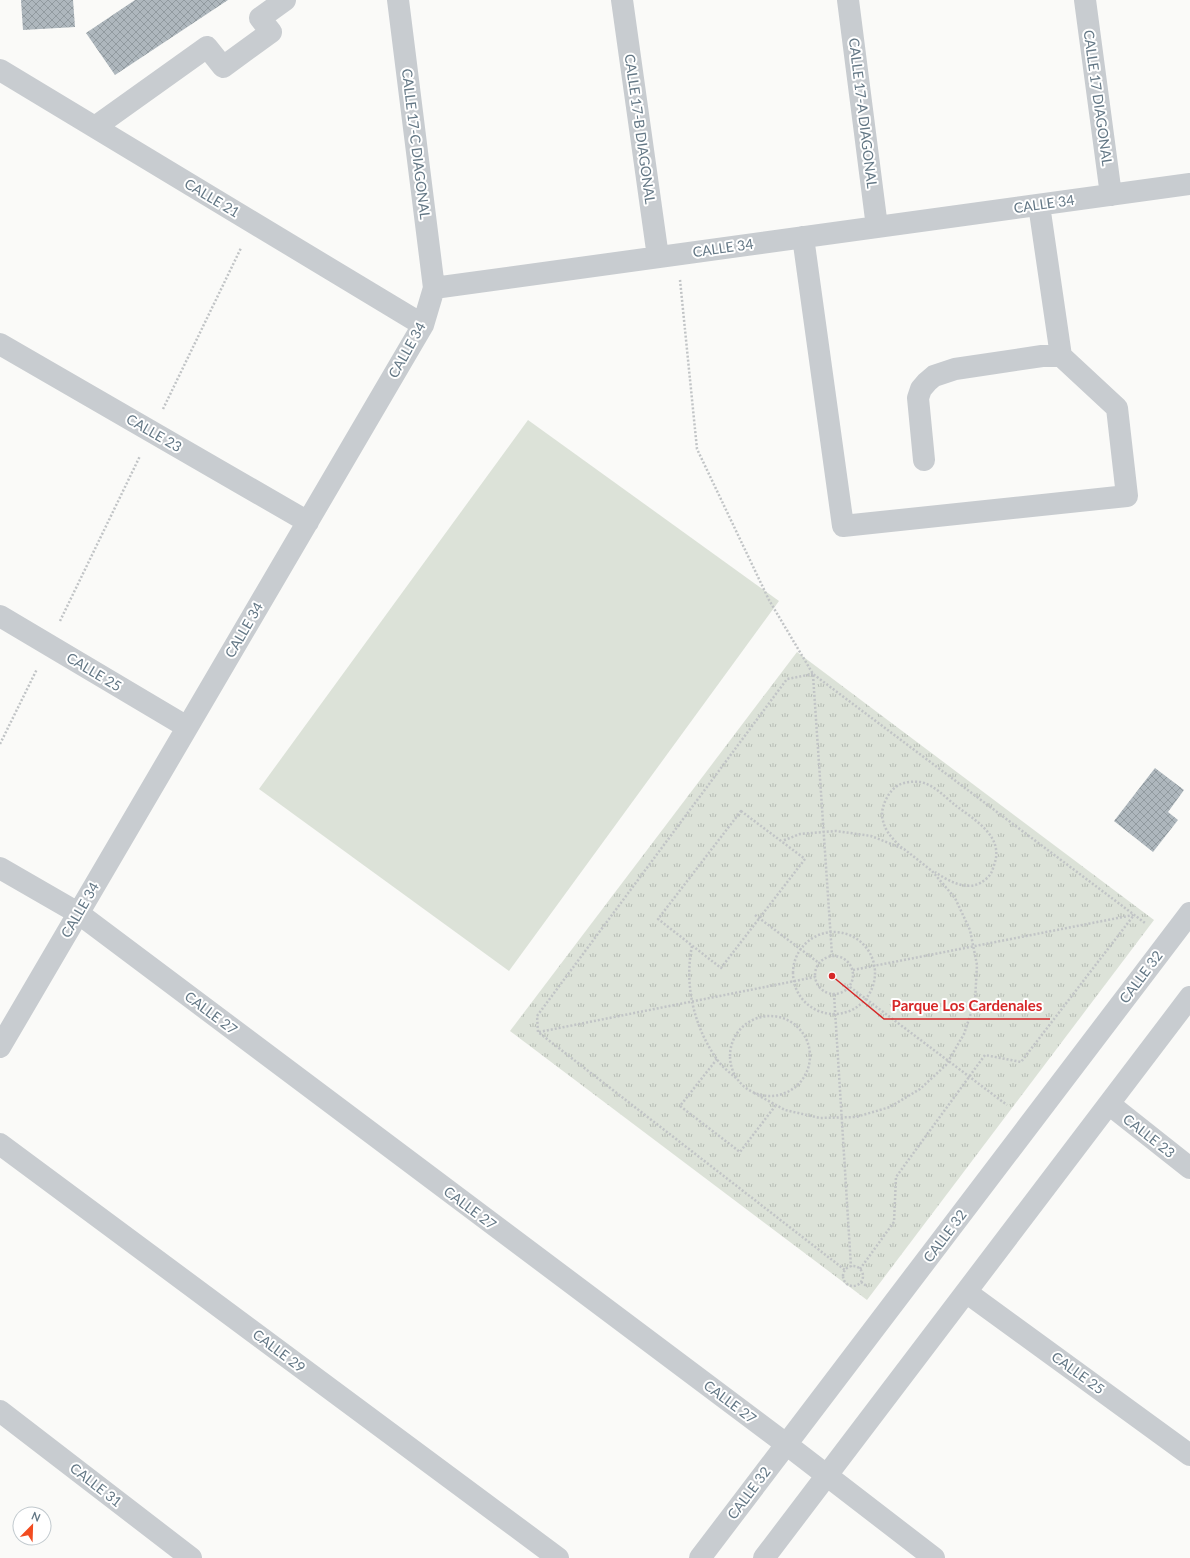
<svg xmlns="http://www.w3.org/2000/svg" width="1190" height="1558" viewBox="0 0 1190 1558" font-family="Lato,sans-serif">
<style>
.grass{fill:#dce2d8}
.park{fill:url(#park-tufts)}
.building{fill:url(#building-cross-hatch)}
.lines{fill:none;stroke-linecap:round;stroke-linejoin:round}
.path{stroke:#c1c4c6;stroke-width:2.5;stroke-dasharray:2 2;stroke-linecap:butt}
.minor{stroke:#c8ccd0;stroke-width:22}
.labels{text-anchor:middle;stroke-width:4;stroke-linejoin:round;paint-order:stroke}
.street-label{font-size:14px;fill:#637785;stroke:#fff}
.leader{fill:none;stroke:#d62828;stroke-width:1.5}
.callout-dot{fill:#d62828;stroke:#fff;stroke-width:1.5}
.callout-label{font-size:15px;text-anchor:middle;font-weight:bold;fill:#d62828;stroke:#fff;stroke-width:4;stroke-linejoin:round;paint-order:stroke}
</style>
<defs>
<pattern id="park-tufts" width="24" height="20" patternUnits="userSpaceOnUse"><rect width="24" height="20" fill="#dce2d8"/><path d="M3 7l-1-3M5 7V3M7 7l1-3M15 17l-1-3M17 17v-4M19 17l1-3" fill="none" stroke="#b6bcb5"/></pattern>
<pattern id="building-cross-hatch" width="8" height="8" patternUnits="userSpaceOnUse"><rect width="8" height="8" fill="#aeb7bd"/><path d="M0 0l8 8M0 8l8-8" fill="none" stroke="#919a9f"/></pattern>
</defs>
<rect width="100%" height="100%" fill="#fafaf8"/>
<path class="grass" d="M528 420 779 601 509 971 259 789Z"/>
<path class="park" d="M797 652 1154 920 867 1300 510 1031Z"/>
<path class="building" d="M21 0H73L75 27 23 30Z
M135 0H228L115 75 86 33Z
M1155 768 1184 790 1168 812 1178 820 1153 852 1114 821Z"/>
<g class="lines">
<path class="path" d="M680 280 697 449 769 600 813 674 1145 923
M163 409 241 248
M60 621 140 456
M813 674 787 679 537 1016 538 1032 845 1270
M813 675 832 955
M0 744 37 669
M741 811 805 859 721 968 658 919Z
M902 848C894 840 886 833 883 821 879 810 888 790 899 785 904 782 914 781 920 782 933 784 945 797 955 805 973 819 1003 835 995 862 993 868 992 874 987 878 971 894 950 882 935 872
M755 915 819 963
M793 973a41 41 0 1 1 82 0a41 41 0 1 1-82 0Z
M692 946C684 985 694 1026 716 1058 721 1066 729 1072 736 1078
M815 975a19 19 0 1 1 38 0a19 19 0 1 1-38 0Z
M853 970 1133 915
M850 987 1007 1105
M834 994 851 1267
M730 1056a40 40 0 1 1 80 0a40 40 0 1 1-80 0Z
M539 1032 815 977
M717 1059 680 1106 740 1152 776 1105
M754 1093 785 1110 820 1118 856 1117 890 1107 920 1089 946 1065 964 1034 975 1001 977 965 970 930 955 898 932 871 904 849 871 836 836 831 800 834 782 841
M843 1276a10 10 0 1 1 20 0a10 10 0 1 1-20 0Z
M860 1269 894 1222 896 1177 985 1055 1021 1062 1134 915
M861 1282 868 1287"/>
<path class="minor" d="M622 0 658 257
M848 0 877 227
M1085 0 1111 195
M0 70 423 325
M95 127 207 47 223 67 271 32 260 18 285 0
M1039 205 1061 356
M803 237 843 526 1127 496 1117 408 1061 356H1042L955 369 934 376 927 382 921 389 918 398 924 460
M434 288 1190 184
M0 344 308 522
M0 616 187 727
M0 868 78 913 786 1444 934 1558
M0 1047 423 325 434 288 398 0
M1109 1104 1190 1168
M0 1144 558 1558
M966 1292 1190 1455
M0 1411 191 1558
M700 1558 1190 913
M764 1558 1190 997"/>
</g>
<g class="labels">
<g class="street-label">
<text transform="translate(1098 98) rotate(82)" y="5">CALLE 17 DIAGONAL</text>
<text transform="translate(863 113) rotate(83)" y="5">CALLE 17-A DIAGONAL</text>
<text transform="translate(640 129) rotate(82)" y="5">CALLE 17-B DIAGONAL</text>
<text transform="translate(416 144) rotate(83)" y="5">CALLE 17-C DIAGONAL</text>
<text transform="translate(212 198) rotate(31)" y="5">CALLE 21</text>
<text transform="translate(1044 204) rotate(-8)" y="5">CALLE 34</text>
<text transform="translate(723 248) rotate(-8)" y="5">CALLE 34</text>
<text transform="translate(407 350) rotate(-61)" y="5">CALLE 34</text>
<text transform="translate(154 433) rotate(30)" y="5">CALLE 23</text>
<text transform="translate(244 630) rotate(-60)" y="5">CALLE 34</text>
<text transform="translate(94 672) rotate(31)" y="5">CALLE 25</text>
<text transform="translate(80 910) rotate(-60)" y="5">CALLE 34</text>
<text transform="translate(1141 977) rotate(-53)" y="5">CALLE 32</text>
<text transform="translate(211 1013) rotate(37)" y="5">CALLE 27</text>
<text transform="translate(1149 1136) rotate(38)" y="5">CALLE 23</text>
<text transform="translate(470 1208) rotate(37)" y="5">CALLE 27</text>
<text transform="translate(945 1236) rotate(-53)" y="5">CALLE 32</text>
<text transform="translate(279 1351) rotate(37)" y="5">CALLE 29</text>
<text transform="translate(1078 1373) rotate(36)" y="5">CALLE 25</text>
<text transform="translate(730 1402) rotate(37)" y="5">CALLE 27</text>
<text transform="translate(96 1485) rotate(38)" y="5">CALLE 31</text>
<text transform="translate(749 1493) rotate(-53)" y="5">CALLE 32</text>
</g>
</g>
<path class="leader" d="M832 976L884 1019H1050"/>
<circle class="callout-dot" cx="832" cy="976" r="4"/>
<g class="callout-label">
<text x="967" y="1011">Parque Los Cardenales</text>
</g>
<g transform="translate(32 1526) rotate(23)"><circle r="19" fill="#ffffff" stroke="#c1c9ce"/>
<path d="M0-3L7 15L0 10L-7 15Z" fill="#f24c20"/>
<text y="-6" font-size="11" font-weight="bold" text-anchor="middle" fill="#637785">N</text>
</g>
</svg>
